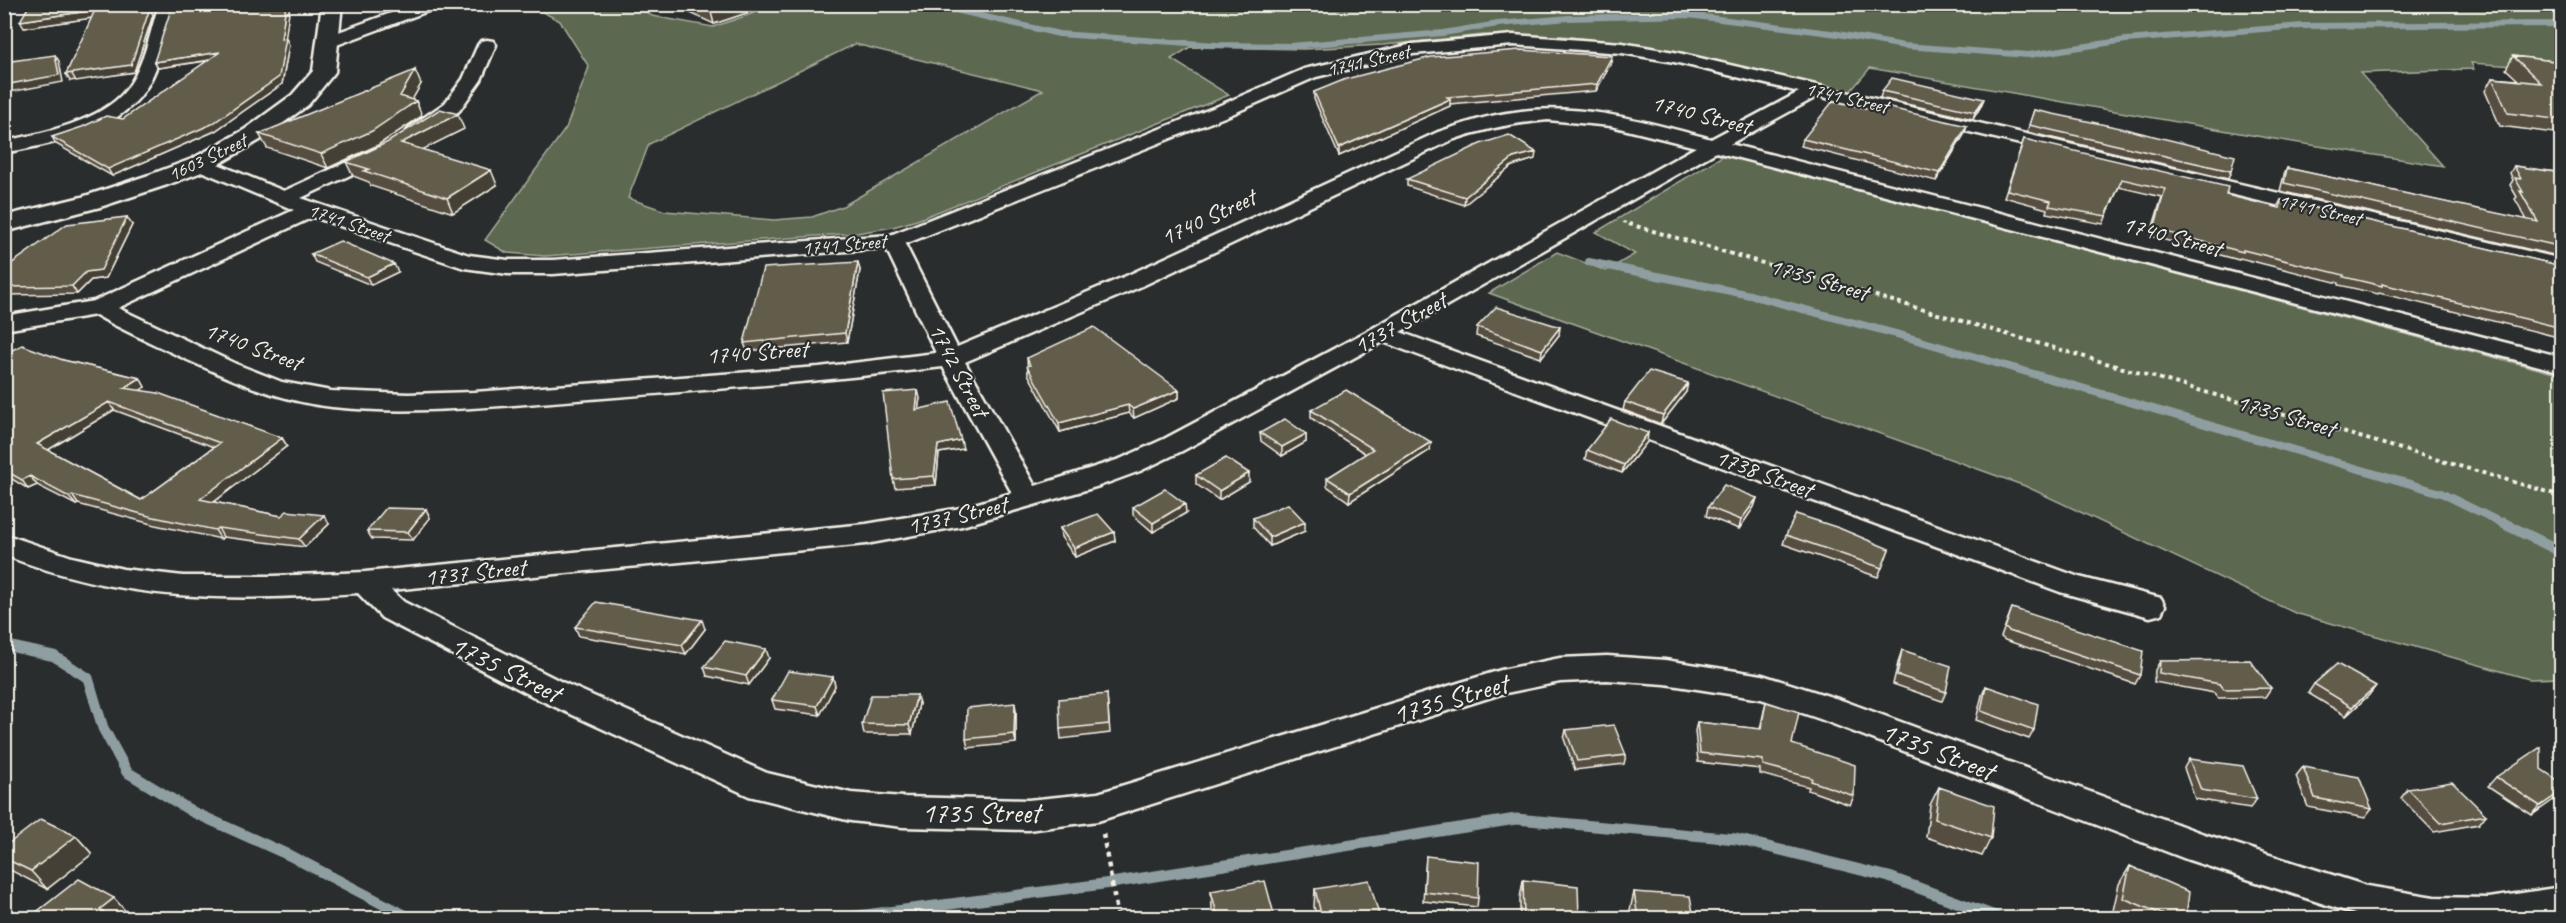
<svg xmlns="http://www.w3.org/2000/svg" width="2566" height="923" viewBox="0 0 2566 923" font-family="Caveat,sans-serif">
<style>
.green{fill:#5b6850;stroke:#a8ac9c;stroke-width:1.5;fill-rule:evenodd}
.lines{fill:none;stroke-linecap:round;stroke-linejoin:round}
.stream-far2{stroke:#8f9ea0;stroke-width:6}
.stream-far1{stroke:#8f9ea0;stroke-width:8}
.stream{stroke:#8f9ea0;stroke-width:11}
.street-casing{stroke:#f4f1e8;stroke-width:5}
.secondary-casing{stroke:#f4f1e8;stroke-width:5}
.path-far2{stroke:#f4f1e8;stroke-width:2;stroke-dasharray:3 3;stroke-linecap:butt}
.path-far1{stroke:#f4f1e8;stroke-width:4;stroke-dasharray:4 4;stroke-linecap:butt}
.path{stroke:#f4f1e8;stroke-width:4.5;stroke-dasharray:5 5;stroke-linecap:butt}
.street{fill:#2a2d2e;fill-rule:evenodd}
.secondary{fill:#2a2d2e;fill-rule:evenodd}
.wall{fill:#544e40;stroke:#f4f1e8;stroke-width:1.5;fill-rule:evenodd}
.shaded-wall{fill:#454034;stroke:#f4f1e8;stroke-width:1.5}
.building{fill:#625b4b;stroke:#f4f1e8;stroke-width:1.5;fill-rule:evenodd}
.labels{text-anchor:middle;stroke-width:4.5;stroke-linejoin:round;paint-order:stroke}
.far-street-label{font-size:20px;fill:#f4f1e8;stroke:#2a2d2e}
.street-label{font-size:24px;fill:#f4f1e8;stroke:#2a2d2e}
.near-street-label{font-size:28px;fill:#f4f1e8;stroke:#2a2d2e}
</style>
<rect width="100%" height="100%" fill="#2a2d2e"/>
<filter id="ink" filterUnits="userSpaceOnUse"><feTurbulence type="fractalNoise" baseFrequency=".0167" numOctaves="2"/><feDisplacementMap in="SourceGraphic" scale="12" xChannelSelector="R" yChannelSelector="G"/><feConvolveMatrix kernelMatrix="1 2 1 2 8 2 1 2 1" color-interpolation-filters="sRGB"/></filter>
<g filter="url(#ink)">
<path class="green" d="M780 4H2561L2562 69 2471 63 2474 69 2360 73 2443 166 2268 138 1870 68 1849 93 1667 49 1563 36 1484 35 1383 45 1304 49 1190 47 1171 59 1229 95 917 220 893 227 857 233 545 256 507 253 485 240 566 128 589 67 560 21 537 9 458 4 637 5 652 16 713 27ZM855 44 1043 90 843 206 812 217 774 220 665 211 628 198 649 144Z
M1724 155 2561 375V678L2529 679 2295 613 2025 486 1489 293 1557 252 1606 271 1635 254 1596 232Z"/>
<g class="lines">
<path class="stream-far2" d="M930 4 1059 34 1217 45 1291 46 1443 33 1498 24 1569 18 1688 15 1838 34 1904 46 2029 55 2126 40 2302 26 2562 24"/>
<path class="stream-far1" d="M1589 262 1750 295 1900 335 2441 493 2506 525"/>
<path class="stream" d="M2503 523 2562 552
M4 645 54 656 88 678 103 728 127 772 193 812 293 857 410 918
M842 918 1111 883 1516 819 1736 839 1889 877 2000 918"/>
<defs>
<path id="street" d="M159 4H175C167 31 162 59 149 83 123 132 54 143 4 153V141C41 134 102 121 126 90 144 67 150 32 159 4Z
M416 4H441L439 7 334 46H322L319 42 322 38Z
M1513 35 1622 43 1674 52 2562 259V273L1818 96 1730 144 2562 357V372L1716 152 1400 332 2079 577 2161 598 2165 606 2161 614 2150 617 2060 592 1383 342 1182 451 1140 471 1099 486 962 526 866 544 391 590 404 602 562 682 767 773 851 793 903 797 1028 800 1098 793 1501 670 1560 658 1607 656 1665 660 1762 675 1844 701 2204 834 2367 886 2434 897 2489 898 2562 887V918H2367L2186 859 1820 719 1761 699 1665 684 1607 680 1560 682 1501 694 1098 821 1028 830 903 827 851 821 749 796 540 700 382 618 358 593C229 601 127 603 4 555V534L72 557 123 569 183 576H274L365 572 866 524 961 508 1012 493 943 367C826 381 708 390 590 399 505 405 417 416 332 407 277 401 227 378 177 355 150 342 122 330 96 315L4 330V316L94 301 294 210 194 168 191 164 194 160H208L284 191 375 149H389L392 153 389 157 301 198 469 255 508 260H553L890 235 1218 106 1304 69 1413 44ZM1513 45 1622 53 1674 62 1799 92 1711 139C1647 122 1580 102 1514 112 1488 115 1463 124 1438 132L1126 276 957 347 905 244 1232 114 1316 77 1413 54ZM1548 120 1611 126 1696 147 1373 328 1164 439 1120 459 1035 486 965 362 1142 286 1452 140C1484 129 1514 123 1548 120ZM313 217 464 268 508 274H553L886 248 936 353 819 367 474 392 408 394 331 391 282 382 236 364 118 308Z
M487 40 493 41 496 45 481 80 459 111 424 135H410L407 131 410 127 445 103 463 79 478 45 481 41Z"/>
<path id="secondary" d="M322 4H342L335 72 308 105 260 140 210 169 167 185 100 207 4 232V216L82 197 149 175 192 159 244 130 292 95 313 71Z"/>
</defs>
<use href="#street" class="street-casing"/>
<use href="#secondary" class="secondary-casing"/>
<path class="path-far2" d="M1623 222 1634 225"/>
<path class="path-far1" d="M1629 224 2562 496"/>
<path class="path" d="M1103 834 1118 918"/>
<use href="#street" class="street"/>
<use href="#secondary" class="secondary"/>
</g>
<path class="wall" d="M290 4 285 38 289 45 282 84 215 131 112 176 56 144 52 137 123 119 207 61 158 68 154 62Z
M671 4H773L714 24Z
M137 6 135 10 153 15 134 72 70 81 66 74 92 18 24 28Z
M2513 56 2562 62V134L2500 126 2485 91 2492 78 2518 80 2506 69Z
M1611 63 1596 91 1450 104V106L1339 156 1314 99V92Z
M421 84 412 100 416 101 422 116 378 145 328 168 267 148 259 134Z
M1882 91 1981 106 1973 119 1880 98Z
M2034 110 2231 171 2228 179 2027 132Z
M464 129 423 149 497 185 453 213 371 186 369 182 353 176 346 162Z
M1965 133 1936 181 1801 146 1803 139Z
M2024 139 2226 195 2277 207 2281 200 2562 266V338L2379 293 2378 294 2339 285V283L2240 258 2239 260 2150 236 2162 197 2119 187 2103 224 2046 213 2047 209 2004 197Z
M1535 159 1512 166 1464 205 1407 186V179Z
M2514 166 2562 173V257L2280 191 2284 175 2287 168 2527 220 2515 199 2517 197 2510 185 2513 180 2510 173Z
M132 225 106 278 91 280 77 294 4 295V269Z
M311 254 398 272 371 285 315 262Z
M860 270 847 342 747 351 744 343Z
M1477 327 1559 335 1541 358 1476 336Z
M4 354 63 360 140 378 145 387 139 390 282 438 287 446 214 502 281 516 329 524 305 547 223 537 221 539 155 525 78 504 76 505 37 485 28 489 4 474ZM114 410 214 447 141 500 48 450Z
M1027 358 1179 390V398L1134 418 1129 413 1060 432 1028 374Z
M1686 392 1661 424 1623 410 1625 402Z
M920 398 918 409 963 449 939 453 936 485 895 488 893 479Z
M1311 410 1430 450 1349 502 1327 486V478L1366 454 1311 418Z
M1260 433 1306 434V442L1282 456 1261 441Z
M1647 442 1622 473 1585 459 1587 450Z
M1196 475 1249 482 1219 500 1196 484Z
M1757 498 1754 507 1739 529 1706 516 1708 507Z
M1133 507 1186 513 1153 532 1133 515Z
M426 509 430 518 413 540 372 539 367 531Z
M1253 518 1305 531 1270 546 1253 527Z
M1060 528 1114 532 1115 541 1075 557 1061 537Z
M1786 535 1889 549 1878 577 1783 544Z
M2012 608 2140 675 2135 684 2005 640 2001 637Z
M575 627 705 629 686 654 579 636Z
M1902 650 1946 692 1942 701 1893 684 1899 659Z
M769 658 749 685 707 676 704 667Z
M2160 661 2271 688 2265 697 2218 698 2214 693 2154 682 2155 670Z
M833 677 835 686 820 715 775 709 772 700Z
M2314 684 2369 695 2346 716 2308 693Z
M1986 686 2034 730 2029 739 1976 720 1982 695Z
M1107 694 1110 733 1061 739 1060 729Z
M917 695 919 704 912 734H864L862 724Z
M1766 702 1792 744 1854 796 1850 805 1808 790 1809 787 1760 774V769L1698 762 1695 731 1697 722 1760 729Z
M1015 703 1016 712V743L968 748 966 739Z
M1566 730 1626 755 1624 764 1575 770 1564 739Z
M2189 759 2257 799 2250 808 2195 799 2184 768Z
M2303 767 2372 809 2365 818 2308 807 2296 776Z
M2496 777 2562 783V793L2532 815 2488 786Z
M1939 787 1991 838 1982 856 1926 837 1930 805Z
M2408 789 2486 815 2479 824 2434 832 2401 798Z
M76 836 92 854 47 889 12 871 4 863V847Z
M1426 856 1478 898 1477 907 1423 901Z
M2130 866 2186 918H2119L2112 915 2119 884Z
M1523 880 1579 918H1520V898Z
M1315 889 1380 918H1317L1314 907Z
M1211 891 1275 918H1214L1212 909Z
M1634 892 1694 918H1631L1630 910Z"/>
<path class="shaded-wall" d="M131 4H137V6L132 18 128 11Z
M286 4H290L285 41 286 38 289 45 282 84 215 131 112 176 108 169 281 39Z
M734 4H773L714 24 711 12Z
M150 8 153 15 134 72 76 81 72 74Z
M95 10 99 17 24 28 20 21Z
M220 52 223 58 158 68 154 62Z
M55 55 59 61 63 82 4 93V85Z
M1612 56 1611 63 1596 91 1597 84Z
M415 70 421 84 408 107 416 101 422 116 378 145 328 168 321 154 400 96Z
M1450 99V106L1339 156V148Z
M1984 99 1981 106 1973 119 1975 112Z
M458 114 464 129 408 157 401 143Z
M1967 126 1965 133 1936 181 1939 173Z
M1536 152 1535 159 1512 166 1464 205 1465 197 1513 158Z
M491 170 497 185 453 213 447 198Z
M127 217 132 225 106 278 91 280 77 294 72 286Z
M858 262 860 270 847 342 845 333Z
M394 264 398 272 371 285 367 277Z
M1560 327 1559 335 1541 358 1542 350Z
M140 378 145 387 130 397 124 388Z
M1688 383 1686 392 1661 424 1663 415Z
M918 390 920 398 917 418 916 410Z
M1179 390V398L1134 418 1133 409Z
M109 402 114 410 43 453 37 444Z
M1128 405 1129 413 1060 432 1059 423Z
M1648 433 1647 442 1622 473 1624 465Z
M1306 434V442L1282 456V447Z
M282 438 287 446 206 508 200 499Z
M961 440 963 449 939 453 936 485 934 476 938 445Z
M1431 442 1430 450 1349 502 1350 493Z
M1249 473V482L1219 500V491Z
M30 476 37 485 28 489 22 480Z
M72 495 78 504 76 505 69 497Z
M1757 498 1754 507 1739 529 1741 520Z
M1185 504 1186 513 1153 532V523Z
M426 509 430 518 413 540 408 532Z
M324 515 329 524 305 547 299 539Z
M1305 522V531L1270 546V537Z
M218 528 223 537 221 539 215 530Z
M1114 532 1115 541 1075 557 1074 548Z
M702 620 705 629 686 654 682 645Z
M766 649 769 658 749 685 746 676Z
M833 677 835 686 820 715 817 706Z
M2376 686 2369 695 2346 716 2352 707Z
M917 695 919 704 912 734 909 725Z
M1015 703 1016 712V743L1014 734Z
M2562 791V793L2559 796 2532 815 2540 806Z
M76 836 92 854 47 889 31 871Z
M114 898 130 916 127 918H109L100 909Z"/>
<path class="building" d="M30 4H131L128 11 150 8 131 65 66 74 95 10 20 21Z
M180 4H286L281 39 286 38 279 77 212 124 108 169 52 137 82 127 106 116 123 119 220 52 154 62 172 6Z
M695 4H734L711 12Z
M1520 50 1612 56 1597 84 1447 97 1450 99 1339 148 1314 92 1346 79 1431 57Z
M55 55 59 75 4 85V62Z
M2513 56 2562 62V120L2508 113 2492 78 2541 83Z
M415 70 400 96 416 101 372 131 321 154 259 134Z
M1892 78 1984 99 1975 112 1882 91Z
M1833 101 1869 109 1873 104 1967 126 1939 173 1803 139Z
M440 109 458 114 401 143 491 170 447 198 364 171 369 169 346 162 388 142Z
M2034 110 2125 129 2235 156 2231 171 2029 125Z
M1509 135 1536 152 1513 158 1465 197 1407 179 1480 144Z
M2024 139 2228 187 2226 195 2280 208 2281 200 2562 266V328L2382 284V286L2344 277V275L2243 250V252L2154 229 2165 189 2122 179 2106 216 2049 206 2051 201 2007 190Z
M2514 166 2562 173V247L2284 183 2287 168 2538 222 2520 191 2523 192 2515 178 2521 179Z
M127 217 101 270 86 272 72 286 4 287V269L67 224Z
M340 241 394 264 367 277 311 254Z
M858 262 845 333 744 343 763 268Z
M1496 307 1560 327 1542 350 1477 327Z
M1094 327 1179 390 1133 409 1128 405 1059 423 1027 366 1030 365 1027 358Z
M22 345 63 360 140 378 124 388 158 393 282 438 200 499 281 516 287 511 324 515 299 539 218 528 215 530 149 516 72 495 69 497 30 476 22 480 4 470V354ZM109 402 220 443 141 500 37 444Z
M1649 371 1688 383 1663 415 1625 402Z
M918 390 916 410 950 402 961 440 938 445 934 476 893 479 883 393Z
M1346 390 1431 442 1350 493 1327 478 1373 449 1311 410Z
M1285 419 1306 434 1282 447 1260 433Z
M1611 419 1648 433 1624 465 1587 450Z
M1226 458 1249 473 1219 491 1196 475Z
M1724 485 1757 498 1741 520 1708 507Z
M1165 489 1185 504 1153 523 1133 507Z
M1288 504 1305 522 1270 537 1253 518Z
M386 508 426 509 408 532 367 531Z
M1098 514 1114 532 1074 548 1060 528Z
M1796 514 1839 528 1889 549 1882 568 1786 535Z
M596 602 702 620 682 645 575 627Z
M2012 608 2143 651 2140 675 2009 631 2005 628Z
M725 641 766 649 746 676 704 667Z
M1902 650 1951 666 1946 692 1897 675Z
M2250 660 2271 688 2224 689 2220 684 2159 673 2160 661Z
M2337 664 2376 686 2352 707 2314 684Z
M788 671 833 677 817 706 772 700Z
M1986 686 2038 704 2034 730 1981 711Z
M1107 694 1109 724 1060 729 1059 699Z
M871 695H917L909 725 862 724Z
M1766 702 1799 712 1792 744 1855 765 1854 796 1811 781 1812 778 1763 765V760L1700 753 1697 722 1761 729Z
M1015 703 1014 734 966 739 967 708Z
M1614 725 1626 755 1577 761 1566 730Z
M2541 747V769L2562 783V791L2540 806 2496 777Z
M2189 759 2243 766 2257 799 2201 790Z
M2303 767 2359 777 2372 809 2315 798Z
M2452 782 2486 815 2441 823 2408 789Z
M1939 787 1994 806 1991 838 1935 819Z
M41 819 76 836 31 871 4 858V847Z
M1426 856 1479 862 1478 898 1424 892Z
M2130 866 2189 892 2186 918H2171L2123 898Z
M79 879 114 898 100 909 110 918H41L34 914Z
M1369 880 1380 918H1322L1315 889Z
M1523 880 1578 886 1579 918H1524Z
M1265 881 1275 918H1218L1211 891Z
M1634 892 1690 896 1694 918H1638Z
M1775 914 1785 918H1773Z
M2245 914 2256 918H2245Z"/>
</g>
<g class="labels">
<g class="far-street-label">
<text transform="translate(1368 60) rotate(-13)" y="7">1741 Street</text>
<text transform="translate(1847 97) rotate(13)" y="7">1741 Street</text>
<text transform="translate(207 157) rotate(-26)" y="7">1603 Street</text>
<text transform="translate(2320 209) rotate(13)" y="7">1741 Street</text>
<text transform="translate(349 222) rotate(19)" y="7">1741 Street</text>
<text transform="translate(844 244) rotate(-5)" y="7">1741 Street</text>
</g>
<g class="street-label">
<text transform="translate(1701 114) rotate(14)" y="8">1740 Street</text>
<text transform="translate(1208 217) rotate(-25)" y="8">1740 Street</text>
<text transform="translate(2172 236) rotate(15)" y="8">1740 Street</text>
<text transform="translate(1819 279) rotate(16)" y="8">1735 Street</text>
<text transform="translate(1400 323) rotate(-29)" y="8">1737 Street</text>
<text transform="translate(253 346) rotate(20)" y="8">1740 Street</text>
<text transform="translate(757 352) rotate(-4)" y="8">1740 Street</text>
<text transform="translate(959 370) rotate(62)" y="8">1742 Street</text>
<text transform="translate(2286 415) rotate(16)" y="8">1735 Street</text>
<text transform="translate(1764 473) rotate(20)" y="8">1738 Street</text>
<text transform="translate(957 515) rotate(-13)" y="8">1737 Street</text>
<text transform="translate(475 572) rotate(-6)" y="8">1737 Street</text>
</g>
<g class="near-street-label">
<text transform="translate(506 668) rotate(26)" y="10">1735 Street</text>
<text transform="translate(1450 698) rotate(-16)" y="10">1735 Street</text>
<text transform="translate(1938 750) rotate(21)" y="10">1735 Street</text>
<text x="981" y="822">1735 Street</text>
</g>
</g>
<rect width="2566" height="923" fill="none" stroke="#2a2d2e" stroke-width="24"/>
<rect x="12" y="12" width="2542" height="899" fill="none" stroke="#f4f1e8" stroke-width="2" filter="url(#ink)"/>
</svg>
